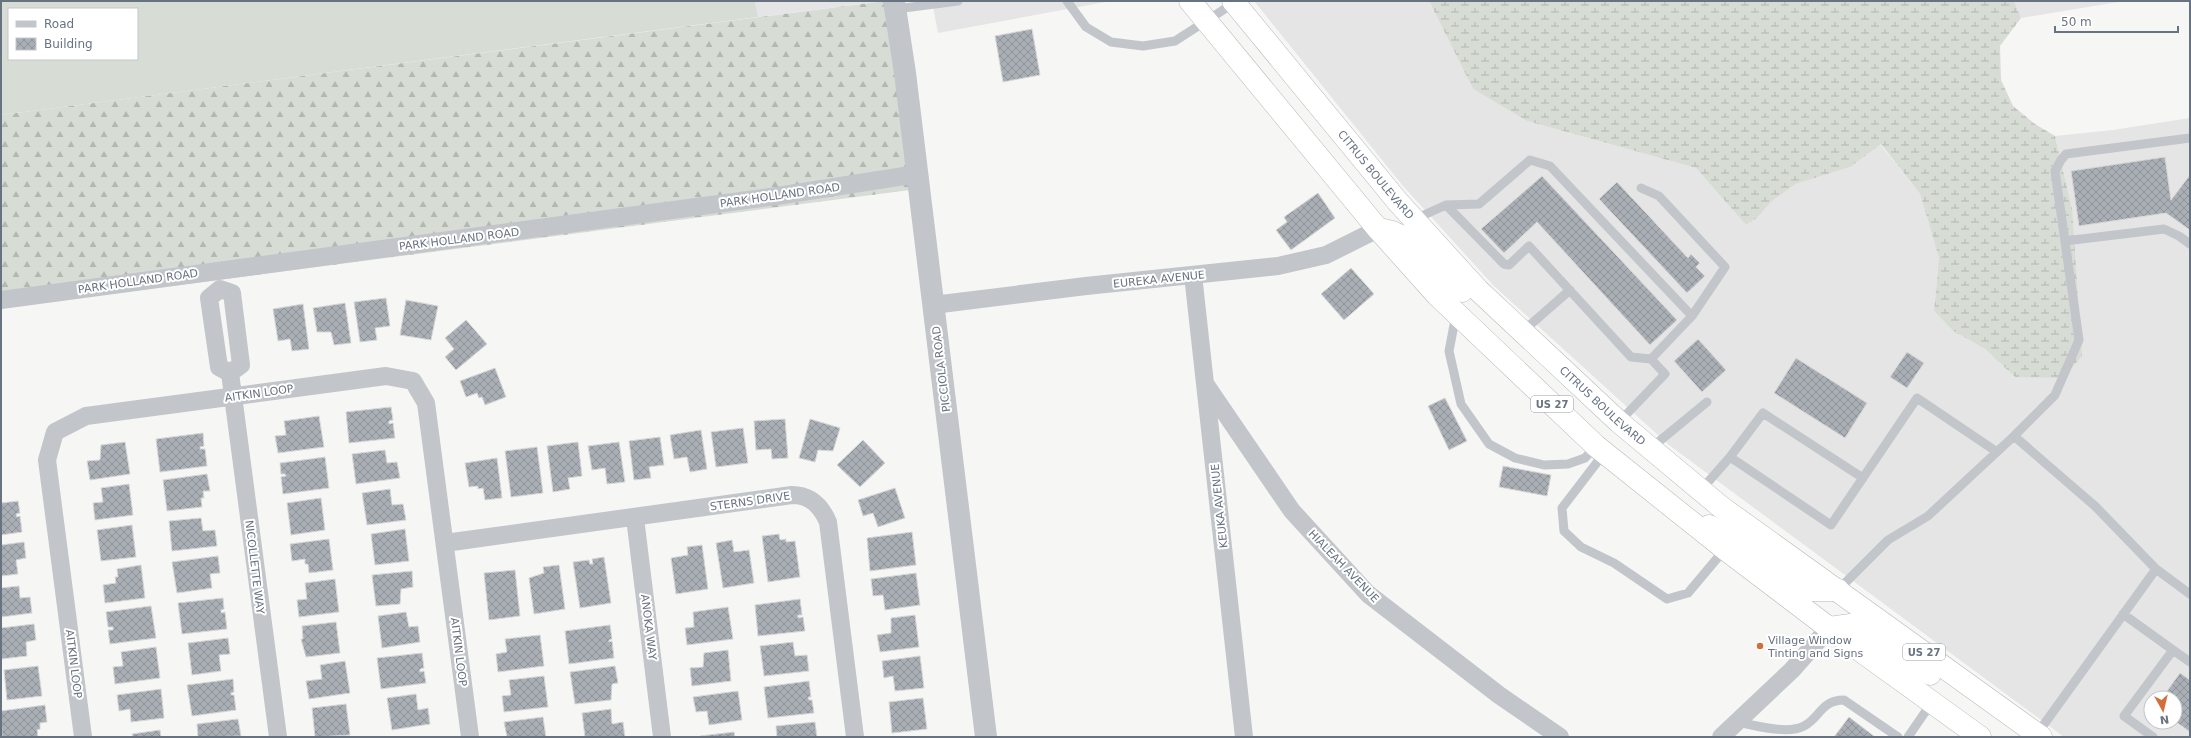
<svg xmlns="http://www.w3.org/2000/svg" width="2191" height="738" viewBox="0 0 2191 738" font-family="'DejaVu Sans',sans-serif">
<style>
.built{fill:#e4e5e4;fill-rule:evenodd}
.grass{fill:#d7ddd5;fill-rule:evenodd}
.forest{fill:url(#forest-firs)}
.wetland{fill:url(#wetland-marsh)}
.building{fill:url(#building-cross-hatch);stroke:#d8d8d6}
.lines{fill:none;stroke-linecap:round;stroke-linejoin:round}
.trunk-casing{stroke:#b5b8bb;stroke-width:23}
.service{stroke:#c2c5c9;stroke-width:9}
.minor{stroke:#c2c5c9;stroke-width:18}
.tertiary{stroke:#c2c5c9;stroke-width:22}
.trunk{stroke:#fff;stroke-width:22}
.poi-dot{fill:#d16e39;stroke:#fff;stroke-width:1.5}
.labels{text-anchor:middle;stroke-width:4;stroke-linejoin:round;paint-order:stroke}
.shield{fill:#fff;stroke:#959da8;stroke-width:1}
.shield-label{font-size:10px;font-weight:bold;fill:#687382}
.street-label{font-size:11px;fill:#687382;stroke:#fff}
.poi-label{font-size:11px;fill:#687382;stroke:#fff;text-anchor:start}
</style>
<defs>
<pattern id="forest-firs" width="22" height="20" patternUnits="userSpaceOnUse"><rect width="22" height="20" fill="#d7ddd5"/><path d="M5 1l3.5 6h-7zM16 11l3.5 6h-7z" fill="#b2b8b2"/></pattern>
<pattern id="wetland-marsh" width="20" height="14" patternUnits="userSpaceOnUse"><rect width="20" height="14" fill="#d7ddd5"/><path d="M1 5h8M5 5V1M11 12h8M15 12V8" fill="none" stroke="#b2b8b2"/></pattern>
<pattern id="building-cross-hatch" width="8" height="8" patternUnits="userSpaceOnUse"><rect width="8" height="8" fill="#aaafb6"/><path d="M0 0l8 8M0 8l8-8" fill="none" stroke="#8e9399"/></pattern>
</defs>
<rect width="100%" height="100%" fill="#f6f6f4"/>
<path class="built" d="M755 1H883L758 17Z
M932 1H1111L938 33Z
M1254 1H1429L1473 89 1527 121 1696 168 1746 225 1757 218 1772 201 1796 184 1850 167 1880 144 1920 194 1939 258 1934 311 1953 331 1985 349 2015 377 2072 208 2055 136 2113 130 2190 118V737H2064L1669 445 1494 286 1403 186ZM2151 698H2175V722H2151Z
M2014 1H2124L2021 18Z"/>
<path class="grass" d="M1 1H755L758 17 1 115ZM9 9H137V59H9Z"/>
<path class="forest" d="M885 1 910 190 1 308V115Z"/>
<path class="wetland" d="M1429 1H2014L2021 18 2000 46 2001 80 2013 106 2035 124 2055 136 2072 208 2082 356 2063 378 2015 377 1985 349 1953 331 1934 311 1939 258 1920 194 1881 144 1850 167 1796 184 1772 201 1757 218 1746 225 1696 168 1527 121 1473 89Z"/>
<path class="building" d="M1032 29 1040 75 1003 82 995 36Z
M2165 157 2171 200 2190 175V230L2166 213 2079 226 2071 171Z
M1542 176 1677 320 1650 345 1537 222 1504 253 1481 229Z
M1617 182 1688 258 1691 254 1700 263 1696 267 1705 276 1687 293 1599 199Z
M1318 193 1335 218 1291 250 1276 230 1287 222 1284 217Z
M1351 268 1374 294 1344 320 1321 294Z
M386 298 390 326 375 328 377 340 360 342 354 302Z
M406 300 438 306 431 340 400 335Z
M345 303 351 343 334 345 331 332H317L313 308Z
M303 304 309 349 292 351 290 339 278 341 273 309Z
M466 320 487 344 456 370 445 357 454 349 445 338Z
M1698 339 1726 370 1702 392 1674 361Z
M1907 352 1924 363 1907 388 1890 377Z
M1796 358 1867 403 1845 438 1774 393Z
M495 368 506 397 485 405 482 397 479 398 477 393 466 397 460 381Z
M1445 398 1467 441 1449 450 1428 406Z
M391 407 393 420 389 421V424L393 423 395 438 349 443 346 412Z
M319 416 324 447 278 453 275 436 286 435 284 421Z
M785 419 788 458 772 459 771 449 756 450 754 421Z
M810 419 840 428 833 451 818 450 815 462 799 458Z
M743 428 748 463 716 467 711 432Z
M701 430 707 469 690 472 687 457 674 459 670 435Z
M203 433 204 446 200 447V449H205L207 466 160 472 156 439Z
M660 437 664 465 649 467 651 478 634 480 629 441Z
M863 440 885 463 860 487 837 465Z
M125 442 130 474 90 480 87 461 100 460 101 445Z
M578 442 582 476 568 478 570 489 553 492 547 446Z
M619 442 625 482 607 484 605 468 592 470 588 446Z
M537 447 543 493 511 497 505 451Z
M385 450 387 463 397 462 400 478 356 484 352 454Z
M325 457 329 488 283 494 281 477 286 476 285 474H281L280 463Z
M497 458 502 498 485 500 483 488 478 489V486L469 487 465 463Z
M1503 466 1551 475 1547 496 1499 487Z
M207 474 210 491H203L204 498H201L202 507 167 511 163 480Z
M129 484 133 515 95 520 93 503 103 502 101 488Z
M895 488 905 518 878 527 873 513 863 516 858 500Z
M390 489 392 505 403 504 406 520 367 525 362 493Z
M321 498 325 530 291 535 287 503Z
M18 501 20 513 16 514 17 517 20 516 22 532 1 535V503Z
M201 518 203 531 215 530 217 546 172 551 169 521Z
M132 525 136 557 101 561 97 530Z
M405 529 409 561 375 565 371 534Z
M912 532 916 565 870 571 867 538Z
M779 534 780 540 786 539V542L795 541 800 577 768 582 762 536Z
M329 539 333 570 309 573 308 564H305V559L292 561 290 544Z
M732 540 734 552 749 550 754 583 723 588 716 543Z
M24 542 26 558 16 560 18 574 1 576V545Z
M702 545 708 589 676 594 671 558 688 555 687 547Z
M218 556 220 573 210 574 212 588 177 593 172 562Z
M604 557 611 603 580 608 573 562 589 560 590 564H593L592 559Z
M141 565 145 598 105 603 103 585 116 583 115 577H118L117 569Z
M559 565 565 609 534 614 529 578 544 573 543 567Z
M515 570 520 616 489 620 484 573Z
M412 571 413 587 401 589 400 604 376 606 372 575Z
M916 573 920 605 885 610 883 595 873 596 871 579Z
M335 579 339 612 299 617 297 600 307 599 305 583Z
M19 586 20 598 30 597 32 613 1 617V588Z
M223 598 224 609 221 610V613L225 612 227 629 182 634 178 603Z
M800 599 802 615H798V618L803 617 805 631 758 636 755 605Z
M151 606 156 638 110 644 108 630H113V627H108L106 612Z
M728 607 733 639 687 645 685 628 694 627 693 612Z
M406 612 409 627 418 626 420 642 382 648 378 616Z
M915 615 919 647 880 652 877 635 891 633V618Z
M336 622 340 653 306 657 301 639H303L302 626Z
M34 624 36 640 26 642 27 656 1 659V628Z
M610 625 612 639 609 640V642L612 641 614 658 569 664 565 631Z
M540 635 544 666 498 672 496 654 507 652 505 639Z
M228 638 230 654 219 655 221 671 192 675 188 643Z
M793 642 795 656 807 655 809 671 764 676 760 646Z
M156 647 160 678 115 684 113 667 123 666 121 652Z
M728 650 731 681 692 686 690 668 703 667 704 653Z
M422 653 424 668 420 669V672L424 671 426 683 381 689 377 658Z
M920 656 924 688 895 691 893 676 884 678 882 661Z
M345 661 350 693 309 699 306 681 322 679 320 665Z
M38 666 42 696 7 700 4 670Z
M615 666 618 683 612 684 611 700 575 704 570 672Z
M2180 673 2190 680V732L2175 721V698H2162Z
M544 676 548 707 504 712 502 696 511 695 509 680Z
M233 679 234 692 231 693V695H234L236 710 192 716 187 685Z
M809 681 811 697H808L809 700H812L814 713 768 718 764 687Z
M161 689 164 718 131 722 130 709 119 711 117 695Z
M738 691 742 720 709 725 707 711 696 712 693 697Z
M416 694 418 710 428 708 430 724 392 730 387 698Z
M923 698 927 729 892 733 889 702Z
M346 704 350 735 315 737 312 708Z
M45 705 47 722 40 723V729L37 730 38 737H2L1 711Z
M611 709 612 724 623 722 625 737H585L582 713Z
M543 717 546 737H507L504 722Z
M1849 717 1875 737H1834Z
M238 719 241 736 198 737 197 724Z
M815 722 817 737H777L776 726Z
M160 730 161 737H133L132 734Z
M734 732 735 737H700V736Z"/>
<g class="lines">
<defs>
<g id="trunk">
<path d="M1190 1 1378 229 1437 295 1596 446 1725 549 1829 628 1980 737"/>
<path id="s1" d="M1233 1 1398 202 1478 290 1619 422 1721 507 2041 737"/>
<path d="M1379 229 1392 232 1408 239 1462 291"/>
<path d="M1709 526 1737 539 1801 587 1813 590H1838"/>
<path d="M1829 628 1851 625 1869 634 1930 674"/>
</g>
</defs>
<use href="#trunk" class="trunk-casing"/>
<path class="service" d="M1067 1 1086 27 1111 42 1143 46 1175 41 1234 3
M896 9 958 1
M1641 188 1659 196 1725 267 1692 316
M1446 205 1504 264 1509 265 1529 246 1631 357 1651 359
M1415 219 1446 205 1479 204 1530 160 1550 166 1692 316 1651 359 1665 374 1619 422
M2065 241 2164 229 2179 236 2190 244
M1459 318 1454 325 1449 351 1461 404 1489 444 1515 458 1544 465 1568 464 1585 458 1596 446
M1523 331 1570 290
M2014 436 2096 507 2156 569 2190 594
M1651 448 1707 402
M1605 452 1562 508 1564 531 1581 547 1614 563 1667 599 1688 593 1725 549
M1730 457 1831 525 1917 398 1997 452
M1701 490 1730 457 1763 413 1863 478
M1838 590 1888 540 1928 516 2014 436 2055 395 2058 388 2079 340 2055 171 2061 160 2066 154 2190 138
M2123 614 2173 650
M1737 722C1754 725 1787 735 1804 726 1820 718 1821 700 1844 700L1898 737
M2037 734 2156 569
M1908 737 1932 702
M2153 737 2124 716 2173 650 2190 662"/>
<path class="minor" d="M1193 275 1244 737
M220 289 232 293 241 365 230 373 219 367 209 298Z
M1 300 777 196 917 174
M933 305 1086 286 1278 266 1326 255 1378 229
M230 373 278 737
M1206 385 1292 511 1368 594 1499 695 1560 737
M635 518 662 737
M445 543 792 495C811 495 821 506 828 522L855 737
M83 737 47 460 55 432 86 416 386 376 413 381 426 403 470 737
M1721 737 1792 670 1829 628"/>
<path class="tertiary" d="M894 1 905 73 986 737"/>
<use href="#trunk" class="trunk"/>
</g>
<circle class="poi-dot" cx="1760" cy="646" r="4"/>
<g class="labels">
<g class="shield">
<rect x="1531" y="396" width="42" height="16" rx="3"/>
<rect x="1903" y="644" width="42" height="16" rx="3"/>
</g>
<g class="shield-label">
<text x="1552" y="408">US 27</text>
<text x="1924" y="656">US 27</text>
</g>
<g class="street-label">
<text dy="4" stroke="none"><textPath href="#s1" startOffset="225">CITRUS BOULEVARD</textPath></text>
<text transform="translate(780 195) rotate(-8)" y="4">PARK HOLLAND ROAD</text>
<text transform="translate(459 239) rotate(-7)" y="4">PARK HOLLAND ROAD</text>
<text transform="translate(1159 279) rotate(-6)" y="4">EUREKA AVENUE</text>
<text transform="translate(138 281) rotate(-8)" y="4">PARK HOLLAND ROAD</text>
<text transform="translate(941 369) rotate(-97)" y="4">PICCIOLA ROAD</text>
<text transform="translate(259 393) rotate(-8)" y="4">AITKIN LOOP</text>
<text dy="4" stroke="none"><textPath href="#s1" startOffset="549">CITRUS BOULEVARD</textPath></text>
<text transform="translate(750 501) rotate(-8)" y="4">STERNS DRIVE</text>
<text transform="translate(1219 506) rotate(-96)" y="4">KEUKA AVENUE</text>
<text transform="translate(1344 566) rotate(46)" y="4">HIALEAH AVENUE</text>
<text transform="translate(255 567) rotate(83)" y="4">NICOLLETTE WAY</text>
<text transform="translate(649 627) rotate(83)" y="4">ANOKA WAY</text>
<text transform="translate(459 652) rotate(83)" y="4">AITKIN LOOP</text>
<text transform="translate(74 664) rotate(83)" y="4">AITKIN LOOP</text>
</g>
<g class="poi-label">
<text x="1768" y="644">Village Window<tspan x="1768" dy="13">Tinting and Signs</tspan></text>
</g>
</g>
<rect width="2191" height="738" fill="none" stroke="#687382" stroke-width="4"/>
<rect x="8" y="8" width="130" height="52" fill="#ffffff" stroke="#c3c7cd"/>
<rect x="16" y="21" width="20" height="6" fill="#c2c5c9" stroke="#c3c7cd"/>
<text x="44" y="28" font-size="12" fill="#687382">Road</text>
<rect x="16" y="38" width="20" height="12" fill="url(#building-cross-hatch)" stroke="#c3c7cd"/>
<text x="44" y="48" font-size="12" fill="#687382">Building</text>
<g transform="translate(2163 710) rotate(172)"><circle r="19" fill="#ffffff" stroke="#c3c7cd"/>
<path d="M0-3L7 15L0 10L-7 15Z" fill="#d16e39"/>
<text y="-6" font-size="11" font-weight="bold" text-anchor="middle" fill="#687382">N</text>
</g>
<path d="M2055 26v6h123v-6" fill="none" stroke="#687382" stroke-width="2"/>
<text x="2061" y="26" font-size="12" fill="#687382" stroke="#ffffff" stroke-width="3" paint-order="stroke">50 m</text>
</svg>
